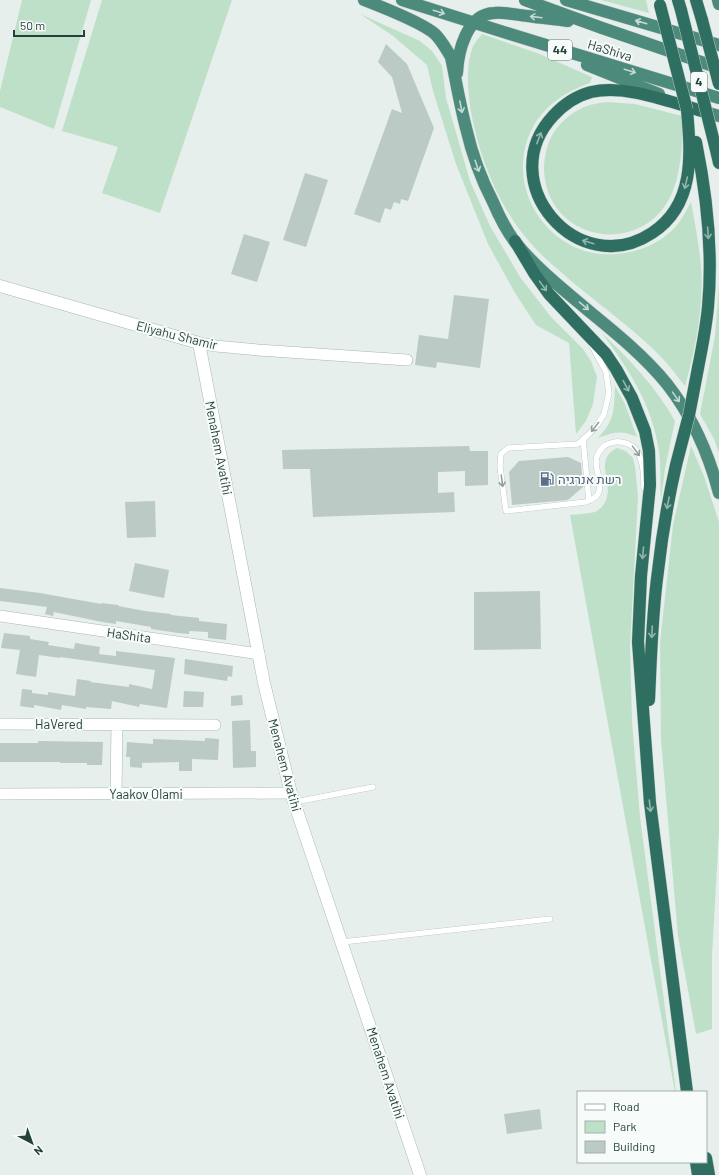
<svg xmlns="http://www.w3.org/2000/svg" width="719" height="1175" viewBox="0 0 719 1175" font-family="Barlow,Heebo,sans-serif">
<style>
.green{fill:#bfe0c8}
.building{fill:#bbcac4}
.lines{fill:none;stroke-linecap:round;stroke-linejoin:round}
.service-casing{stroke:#a8b8b2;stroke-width:6}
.minor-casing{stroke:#a8b8b2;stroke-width:12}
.tertiary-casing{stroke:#a8b8b2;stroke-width:13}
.trunk-casing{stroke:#c2cac8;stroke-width:13}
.motorway-casing{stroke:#c2cac8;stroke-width:13}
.service{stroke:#fff;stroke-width:5.5}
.minor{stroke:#fff;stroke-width:11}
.tertiary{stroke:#fff;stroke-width:12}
.trunk{stroke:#4c8a7c;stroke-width:12}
.motorway{stroke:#2f6f62;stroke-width:12}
.motorway-bridge-casing{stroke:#c2cac8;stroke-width:13;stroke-linecap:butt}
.motorway-bridge{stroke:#2f6f62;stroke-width:12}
.oneway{stroke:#c4d9d4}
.oneway2{stroke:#93b5ae}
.oneway3{stroke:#92a09c}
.labels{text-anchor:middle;stroke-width:4;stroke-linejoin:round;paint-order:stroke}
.shield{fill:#f7fbf9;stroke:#637a73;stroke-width:1}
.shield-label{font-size:12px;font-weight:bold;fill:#24423a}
.street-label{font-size:13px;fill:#24423a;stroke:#f7fbf9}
.service-label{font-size:13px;fill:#4e5e75;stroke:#f7fbf9;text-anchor:start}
</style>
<rect width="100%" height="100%" fill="#e6efeb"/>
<path class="green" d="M22 0H91L54 129 0 107V91Z
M102 0H232L160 213 102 193 118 147 62 131Z
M601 0H646L649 13Z
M360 14 420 41 432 51 442 66 446 98 470 181 490 226 520 277 551 317 583 349 591 361 597 377 593 404 586 421 576 434 569 343 536 325 515 293 488 244 456 164 433 91 427 65 393 36Z
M482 34 537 53 592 77 590 83C567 91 545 105 533 127 501 187 550 260 617 254 641 252 666 241 680 221 684 215 687 209 691 202 695 223 699 245 701 266 704 306 696 348 685 386 680 380 675 373 670 367 656 350 639 336 622 322 596 301 569 280 545 258 504 220 481 166 471 112 468 91 465 67 473 46 475 42 479 38 482 34Z
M607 102 635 104 682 116C683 139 682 165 674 188 649 259 547 245 544 170 544 157 547 143 554 132 568 113 584 104 607 102Z
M719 286V453L714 439 700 414 715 336Z
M602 333C630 360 656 387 675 421L665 469 661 500C660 484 661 467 659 451 652 404 629 370 602 333Z
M615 386 625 404 637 437C620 430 615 432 598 438 615 420 614 410 615 386Z
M691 446 704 476 719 522V831L712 956V1029L696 1034 678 936 661 740 660 642 673 525Z
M617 448 626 451 633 458 635 467 638 496 630 647 632 721 640 817 676 1092H675L570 515C578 514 587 514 595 512 599 510 602 507 604 504 617 484 591 461 617 448Z"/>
<path class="building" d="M386 44 407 64 434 128 408 201 401 199 400 204 394 202 391 210 385 208 380 223 354 214 392 109 402 113 392 77 378 62Z
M305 173 328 180 306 247 283 240Z
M244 234 270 242 257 282 231 274Z
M454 295 489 299 480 368 437 362 436 368 415 365 419 335 448 339Z
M469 446 470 451H488V485L465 486V471L438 472V493L454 492 455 512 313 517 310 469H283L282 450Z
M568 457 581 463 583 487 568 500 512 505 509 472 519 461Z
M155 501 156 537 127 538 125 502Z
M135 563 169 570 164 598 129 591Z
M0 588 40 593 101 604V603L119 605 118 606 145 611 171 614V615L199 618V621L227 624 226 640 208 638V632L189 631V634L178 633 151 629V627L116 621V624L102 622 54 612 53 616 45 614 47 607 0 601Z
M540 591 541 649 474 650V592Z
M4 633 30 636V639L49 642 48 645 74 649 75 643 100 647 99 654 116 656V651L175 658 167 708 140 704 139 707 112 701 111 709 86 707V709L62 705 61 710 34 705V708L20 706 22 689 32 690V693L48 695V692L75 696 77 679 91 681 90 682 129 687V684L152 689 155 670 60 657V658L39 655 36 677 16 674 20 650 1 648Z
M185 659 233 666 232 677 228 676 227 681 184 674Z
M184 691 204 692 203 707H183Z
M242 695 243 705 231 706V696Z
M250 720 251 751H256V767L233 768 232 721Z
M205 738 219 739 218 760 192 759V771H179V762L142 763V768L130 767V757H126L127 742 153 744V739L205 741Z
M38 741 103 742 102 765H87V763H60V762H0V743H38Z
M540 1109 542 1129 507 1134 504 1114Z"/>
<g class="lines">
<defs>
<path id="service" d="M592 346 606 372 609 393 604 414 598 424 590 433 578 444 508 448 501 454 500 467 506 511 586 502C591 500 596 498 598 494 605 480 590 466 599 452 602 447 605 444 611 443 617 441 622 441 628 444 636 447 639 453 641 460 644 469 644 478 644 488
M583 439 589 501
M295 802 373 787
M342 942 550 919"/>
<path id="minor" d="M199 343 216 346 258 350 407 360
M0 616 259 654
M0 724 215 725
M0 794 291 793
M116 794 117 725"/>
<path id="tertiary" d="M0 286 199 343 264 683 291 793 420 1175"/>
<path id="trunk" d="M364 0C382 7 421 22 435 34 442 41 446 49 451 57 456 81 460 105 466 128 472 154 481 179 493 202 499 216 506 230 515 242 536 268 564 290 590 312 617 334 645 357 667 384 692 416 709 455 719 493
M402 0 510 34 719 98
M525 0 602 28 719 68
M566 0 719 45
M718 0 719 4
M587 65 659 94
M457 73C458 51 467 14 494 13 506 12 517 15 528 16 541 18 555 19 568 21
M698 110 719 116"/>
<path id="motorway" d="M678 0 681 10
M696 0 702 20
M687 110C691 155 695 205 652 233 578 282 492 182 553 116 563 105 576 96 591 92 626 84 669 102 703 111
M696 142C707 196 713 253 708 307 706 328 702 348 698 368
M717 154 719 163
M515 241 534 273 549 294 606 354 616 369 632 398 645 431 649 451 650 485 641 576 638 642 650 803 687 1092
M649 700C651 657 652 614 658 571 662 535 668 500 676 465
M706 1158 709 1175
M696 1162 698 1175"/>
</defs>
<use href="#service" class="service-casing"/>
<use href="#minor" class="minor-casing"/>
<use href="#tertiary" class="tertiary-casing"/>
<use href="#trunk" class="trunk-casing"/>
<use href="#motorway" class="motorway-casing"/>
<use href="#service" class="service"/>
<use href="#minor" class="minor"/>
<use href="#tertiary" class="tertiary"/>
<use href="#trunk" class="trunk"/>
<use href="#motorway" class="motorway"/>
<defs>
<path id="motorway-bridge" d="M660 5 687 110
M681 10 717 154
M702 20 719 84
M676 465 689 415 698 368"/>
</defs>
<use href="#motorway-bridge" class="motorway-bridge-casing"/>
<use href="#motorway-bridge" class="motorway-bridge"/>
</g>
<defs><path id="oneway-shaft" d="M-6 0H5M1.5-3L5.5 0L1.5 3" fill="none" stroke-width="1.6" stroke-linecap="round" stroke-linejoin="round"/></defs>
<g class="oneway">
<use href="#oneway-shaft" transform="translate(439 12) rotate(17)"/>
<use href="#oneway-shaft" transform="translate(536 17) rotate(-173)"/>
<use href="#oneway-shaft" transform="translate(641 22) rotate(-164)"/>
<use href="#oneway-shaft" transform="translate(630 71) rotate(17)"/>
<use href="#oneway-shaft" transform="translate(461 107) rotate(79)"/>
<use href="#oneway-shaft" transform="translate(477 166) rotate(71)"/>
<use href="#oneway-shaft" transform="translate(584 306) rotate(40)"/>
<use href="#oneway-shaft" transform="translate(676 397) rotate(55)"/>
</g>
<g class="oneway2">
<use href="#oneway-shaft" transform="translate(539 138) rotate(-69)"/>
<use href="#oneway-shaft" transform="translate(686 183) rotate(103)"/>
<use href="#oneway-shaft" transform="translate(708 233) rotate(86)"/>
<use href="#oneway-shaft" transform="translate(588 242) rotate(-163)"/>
<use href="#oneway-shaft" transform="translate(543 286) rotate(54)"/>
<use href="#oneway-shaft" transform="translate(626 386) rotate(62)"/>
<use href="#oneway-shaft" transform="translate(668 503) rotate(101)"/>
<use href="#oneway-shaft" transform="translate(643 553) rotate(95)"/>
<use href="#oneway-shaft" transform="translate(652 632) rotate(93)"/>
<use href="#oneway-shaft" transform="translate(650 806) rotate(83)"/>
</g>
<g class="oneway3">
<use href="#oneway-shaft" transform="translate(595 427) rotate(128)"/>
<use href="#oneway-shaft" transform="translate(636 451) rotate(54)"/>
<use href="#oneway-shaft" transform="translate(502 481) rotate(83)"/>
</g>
<defs>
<symbol id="fuel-bare" viewBox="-9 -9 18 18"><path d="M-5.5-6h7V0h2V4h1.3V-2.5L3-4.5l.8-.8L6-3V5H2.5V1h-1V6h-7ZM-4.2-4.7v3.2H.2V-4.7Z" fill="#5c6f8a" stroke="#f7fbf9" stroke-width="2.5" paint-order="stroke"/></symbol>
</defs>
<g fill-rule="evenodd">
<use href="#fuel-bare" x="537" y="469" width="20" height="20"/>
</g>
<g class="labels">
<g class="shield">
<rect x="548" y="40" width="24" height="20" rx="3"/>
<rect x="691" y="72" width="16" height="20" rx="3"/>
</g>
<g class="shield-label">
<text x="560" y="54">44</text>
<text x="699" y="86">4</text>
</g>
<g class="street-label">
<text transform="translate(610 50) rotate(17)" y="5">HaShiva</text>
<text transform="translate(177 335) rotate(14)" y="5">Eliyahu Shamir</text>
<text transform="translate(219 448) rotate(79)" y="5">Menahem Avatihi</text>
<text transform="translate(129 635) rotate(8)" y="5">HaShita</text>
<text x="59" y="729">HaVered</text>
<text transform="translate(285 765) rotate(75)" y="5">Menahem Avatihi</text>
<text x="146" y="799">Yaakov Olami</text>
<text transform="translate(386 1073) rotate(72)" y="5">Menahem Avatihi</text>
</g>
<g class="service-label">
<text x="558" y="484">רשת אנרגיה</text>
</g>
</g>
<rect x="577" y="1091" width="130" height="72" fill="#f7fbf9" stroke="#a3b1ad"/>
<rect x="585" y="1104" width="20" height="6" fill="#ffffff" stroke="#a3b1ad"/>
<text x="613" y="1111" font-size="12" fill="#24423a">Road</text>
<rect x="585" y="1121" width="20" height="12" fill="#bfe0c8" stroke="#a3b1ad"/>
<text x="613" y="1131" font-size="12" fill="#24423a">Park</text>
<rect x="585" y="1141" width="20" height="12" fill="#bbcac4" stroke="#a3b1ad"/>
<text x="613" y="1151" font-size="12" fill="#24423a">Building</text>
<g transform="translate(32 1143) rotate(139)" stroke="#f7fbf9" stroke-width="3" paint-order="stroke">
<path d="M0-3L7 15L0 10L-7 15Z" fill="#24423a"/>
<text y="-6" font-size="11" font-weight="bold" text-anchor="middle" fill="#24423a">N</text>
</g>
<path d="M14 30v6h70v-6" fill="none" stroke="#24423a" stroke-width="2"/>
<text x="20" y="30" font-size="12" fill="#24423a" stroke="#f7fbf9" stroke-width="3" paint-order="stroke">50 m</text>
</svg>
